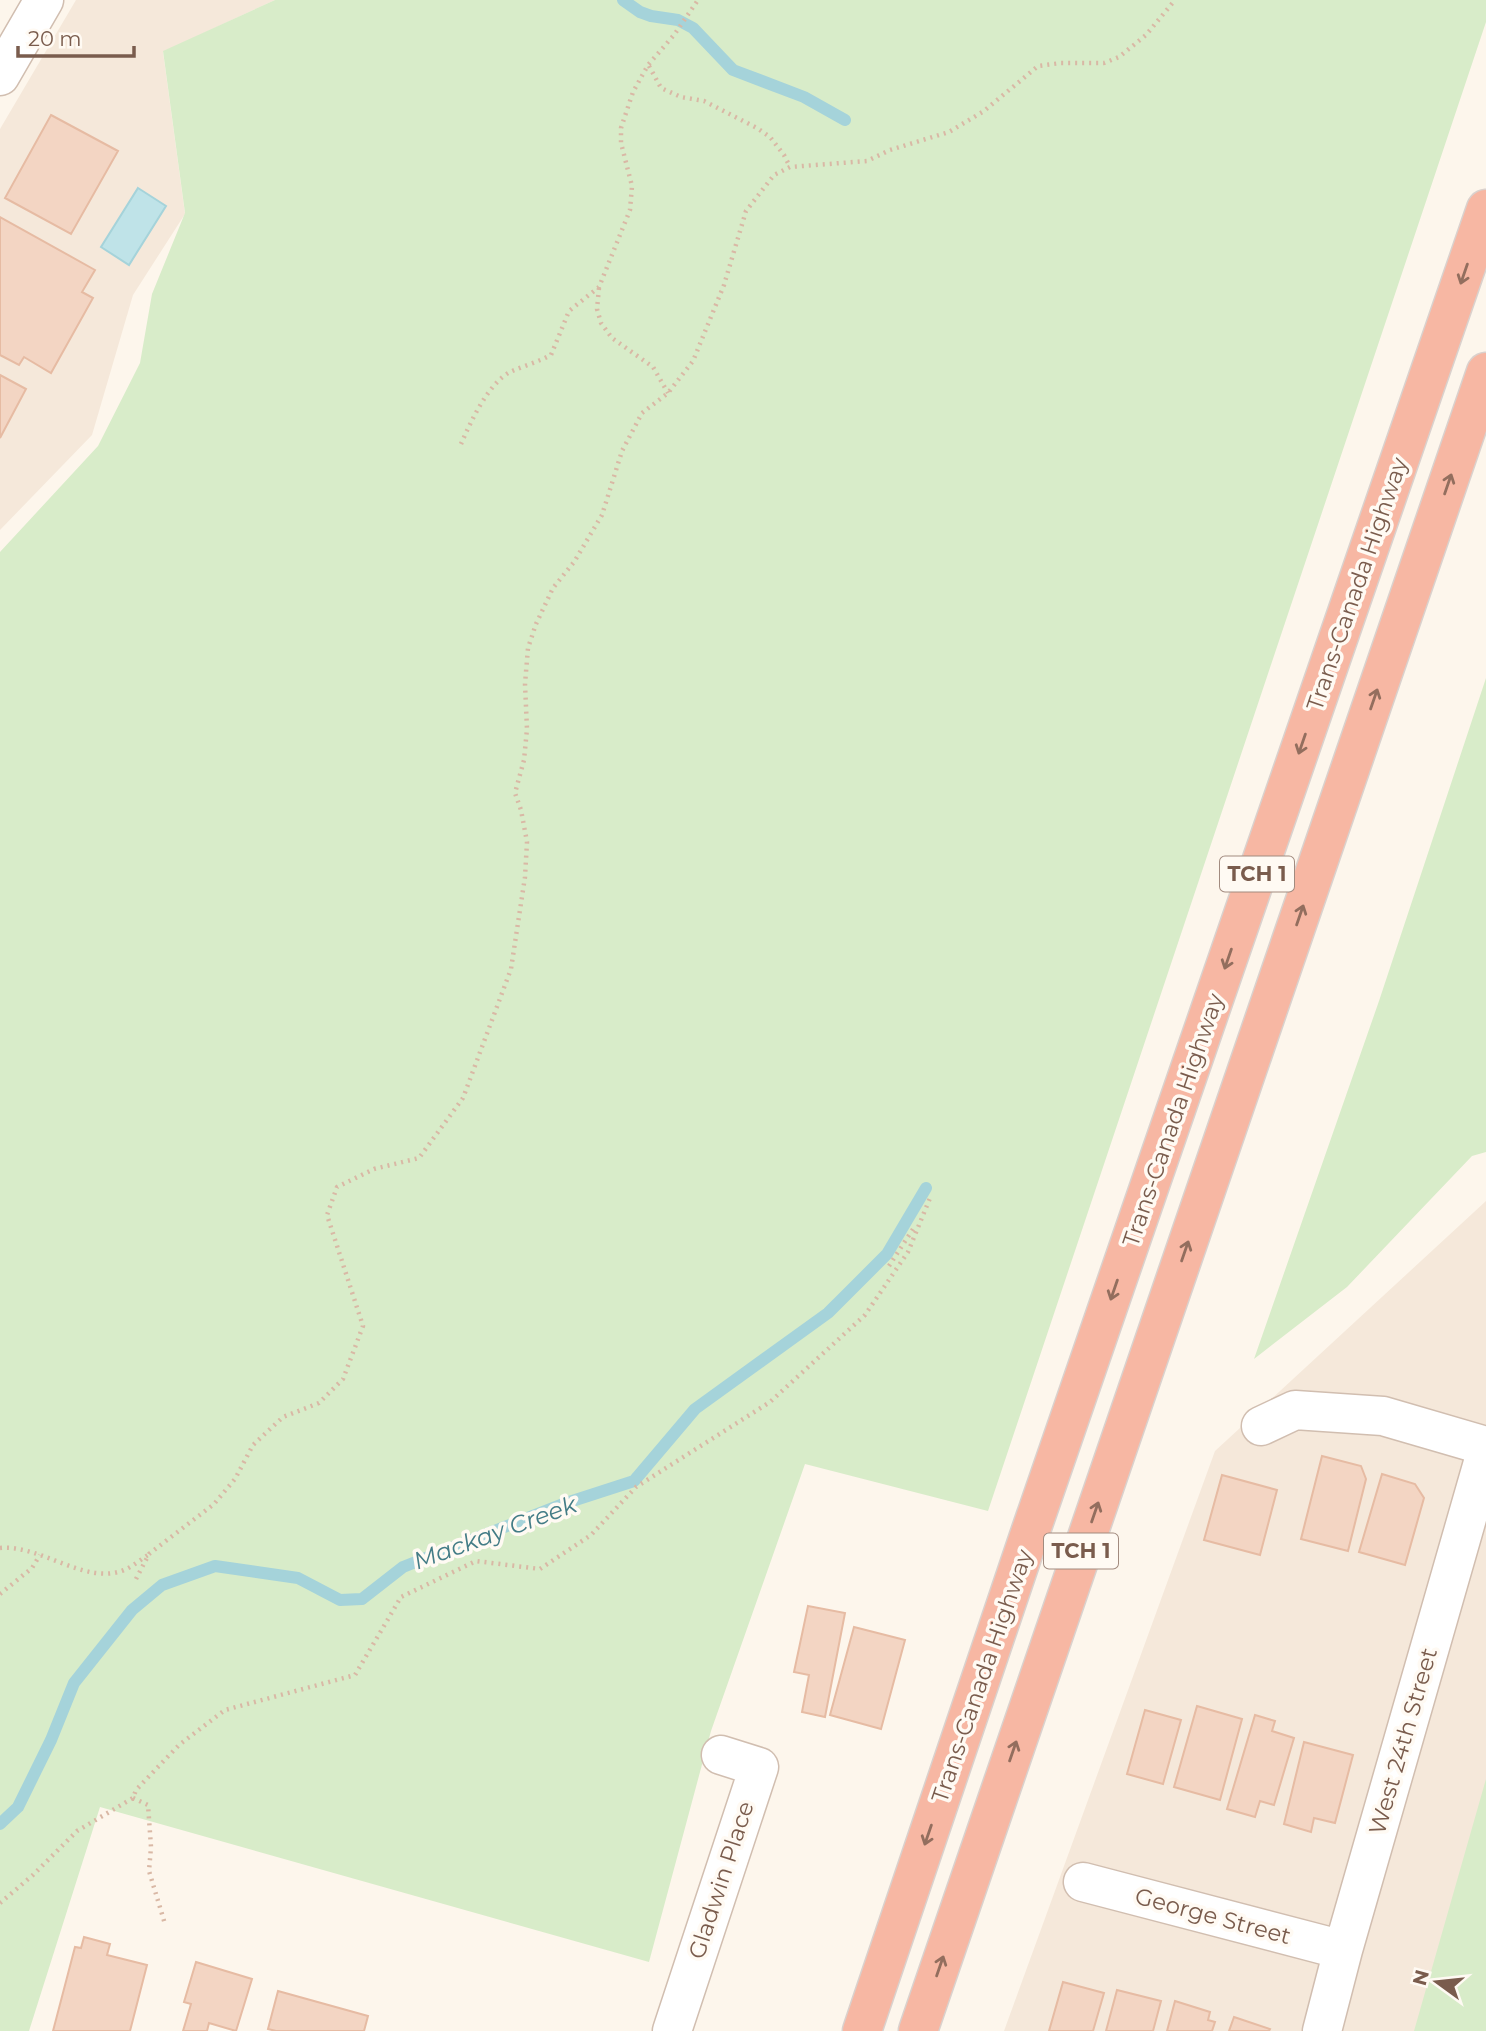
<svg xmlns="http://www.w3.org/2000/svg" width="1486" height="2031" viewBox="0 0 1486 2031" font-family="Montserrat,sans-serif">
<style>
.residential{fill:#f5e8da}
.green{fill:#d8ecc9}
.water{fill:#bfe3e8;stroke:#a5d3da;stroke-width:2}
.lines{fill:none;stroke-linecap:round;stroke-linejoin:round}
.stream{stroke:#a5d3da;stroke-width:12}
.building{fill:#f3d5c3;stroke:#e6bba3;stroke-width:2}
.street-casing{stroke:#d1beb0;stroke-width:41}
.highway-casing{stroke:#dad1cd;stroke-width:41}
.path{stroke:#d9b8a5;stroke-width:4.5;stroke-dasharray:2 5;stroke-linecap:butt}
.street{stroke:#fff;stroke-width:38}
.highway{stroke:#f7b7a3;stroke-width:38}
.oneway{stroke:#936e5e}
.labels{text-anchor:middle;stroke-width:7;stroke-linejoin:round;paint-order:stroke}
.shield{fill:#fffaf3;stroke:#a28b7f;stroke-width:2}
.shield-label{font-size:21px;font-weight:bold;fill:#7a5c4d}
.street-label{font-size:23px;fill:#7a5c4d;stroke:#fffaf3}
.water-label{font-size:24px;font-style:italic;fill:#437c86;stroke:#fffaf3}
</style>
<rect width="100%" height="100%" fill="#fdf6ec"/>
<path class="residential" d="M76 0H275L163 52 185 214 133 295 92 435 0 530V129Z
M1486 1201V2031H1004L1215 1451Z"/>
<path class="green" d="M275 0H1486V22L988 1511 805 1464 711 1731 649 1962 100 1807 29 2031H0V552L98 446 140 363 152 294 185 213 163 51Z
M1486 678V1152L1472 1156 1347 1287 1254 1359 1379 1001Z
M1486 1779V2031H1414Z"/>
<path class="water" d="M138 188 166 206 129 265 101 247Z"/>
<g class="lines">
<path class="stream" d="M623 0 640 12 651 16 678 20 693 28 733 70 804 97 845 120
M0 1824 18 1807 51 1740 74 1683 132 1610 162 1585 215 1566 298 1578 340 1600 362 1599 403 1567 563 1504 634 1481 695 1409 828 1313 887 1254 926 1188"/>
</g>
<path class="building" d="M51 115 118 151 71 234 5 198Z
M0 217 95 270 82 292 93 298 51 373 24 357 19 365 0 355Z
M0 375 26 389 0 438Z
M1322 1456 1361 1466 1366 1479 1348 1551 1301 1539Z
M1382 1474 1415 1484 1424 1498 1405 1565 1359 1552Z
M1222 1475 1277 1490 1260 1555 1204 1540Z
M808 1606 845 1613 825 1717 802 1712 809 1675 794 1672Z
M854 1627 905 1640 881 1729 830 1715Z
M1197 1706 1242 1719 1220 1800 1174 1787Z
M1145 1710 1181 1720 1163 1784 1127 1774Z
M1255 1715 1275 1721 1272 1731 1294 1738 1274 1805 1260 1801 1255 1817 1227 1809Z
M1304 1742 1353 1755 1335 1823 1314 1818 1311 1832 1284 1824Z
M84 1937 110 1944 107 1955 147 1965 130 2031H53L75 1947 81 1948Z
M196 1962 252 1979 236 2031 209 2023 207 2031H183L191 2004 184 2002Z
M1063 1982 1104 1993 1093 2031H1049Z
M1117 1990 1161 2001 1153 2031H1106Z
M278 1991 368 2016 364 2031H276L268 2029Z
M1175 2001 1210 2012 1208 2020 1215 2022 1212 2031H1167Z
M1234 2017 1270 2029 1269 2031H1229Z"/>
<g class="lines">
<defs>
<path id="street" d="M0 76 44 0
M1261 1426 1295 1410 1383 1416 1486 1446
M1083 1882 1343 1950
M672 2031 759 1767 721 1755
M1322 2031 1343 1950 1486 1452"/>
<path id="highway" d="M862 2031 1028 1539 1486 209
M918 2031 1486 372"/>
</defs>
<use href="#street" class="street-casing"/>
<use href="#highway" class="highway-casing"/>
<path class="path" d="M649 66 661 88 681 97 704 101 757 128 770 137 784 155 790 167
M599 288 597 309 601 323 612 338 653 367 668 393
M461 444C471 421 488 384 510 372 523 366 538 362 551 355L569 311 599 287 630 210 632 186 621 143V128L633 92 648 65 674 35 698 0
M889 1266 915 1226
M0 1548C40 1544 86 1586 124 1570 132 1567 140 1560 148 1555
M136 1579 149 1554 214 1504 235 1479 253 1445 283 1417 319 1403 343 1379 363 1326 327 1215 337 1187 374 1169 419 1158 463 1098 511 969 525 877 527 842 521 810 515 793 524 760 527 729 525 684 528 648 536 624 553 588 574 562 602 515 622 451 642 413 668 393 693 361 724 285 746 211 774 175 790 167 867 161 890 150 949 132 984 111 1038 66 1061 63H1104L1119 57 1146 35 1175 0
M0 1594 32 1568 40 1555
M133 1798 148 1805 151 1847 149 1871 165 1924
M0 1903 33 1875 77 1831 133 1798 136 1790 179 1745 225 1710 355 1675 401 1597 476 1561 540 1569 591 1535 636 1487 770 1402 865 1315 908 1252 930 1198"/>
<use href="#street" class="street"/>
<use href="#highway" class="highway"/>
</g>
<defs><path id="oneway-shaft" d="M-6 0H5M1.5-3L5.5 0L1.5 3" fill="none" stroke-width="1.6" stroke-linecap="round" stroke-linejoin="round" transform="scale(1.75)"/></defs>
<g class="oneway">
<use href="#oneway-shaft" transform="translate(1464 274) rotate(109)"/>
<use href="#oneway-shaft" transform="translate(1448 484) rotate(-71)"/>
<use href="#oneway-shaft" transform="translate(1374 699) rotate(-71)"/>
<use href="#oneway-shaft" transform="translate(1302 744) rotate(109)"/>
<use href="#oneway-shaft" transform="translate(1300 915) rotate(-71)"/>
<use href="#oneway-shaft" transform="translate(1228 959) rotate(109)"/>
<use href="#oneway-shaft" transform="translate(1185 1251) rotate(-71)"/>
<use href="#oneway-shaft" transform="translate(1114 1290) rotate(109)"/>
<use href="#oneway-shaft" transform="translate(1095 1512) rotate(-71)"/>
<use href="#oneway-shaft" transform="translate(1013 1751) rotate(-71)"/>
<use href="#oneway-shaft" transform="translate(928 1835) rotate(109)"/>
<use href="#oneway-shaft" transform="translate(940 1966) rotate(-71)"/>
</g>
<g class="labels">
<g class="shield">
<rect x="1220" y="856.5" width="74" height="35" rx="5"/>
<rect x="1044" y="1533.5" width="74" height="35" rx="5"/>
</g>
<g class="shield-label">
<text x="1257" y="881">TCH 1</text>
<text x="1081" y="1558">TCH 1</text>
</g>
<g class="street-label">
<text transform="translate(1357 584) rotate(-71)" y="8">Trans-Canada Highway</text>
<text transform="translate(1173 1120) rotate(-71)" y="8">Trans-Canada Highway</text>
<text transform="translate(982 1676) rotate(-71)" y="8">Trans-Canada Highway</text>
<text transform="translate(1403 1741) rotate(-74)" y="8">West 24th Street</text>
<text transform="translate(721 1880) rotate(-72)" y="8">Gladwin Place</text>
<text transform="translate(1213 1916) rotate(15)" y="8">George Street</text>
</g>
<g class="water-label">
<text transform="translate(495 1533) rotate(-20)" y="8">Mackay Creek</text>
</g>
</g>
<g transform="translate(1437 1982) rotate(285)" stroke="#fffaf3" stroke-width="5" paint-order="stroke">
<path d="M0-5L12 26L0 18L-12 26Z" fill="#7a5c4d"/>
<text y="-10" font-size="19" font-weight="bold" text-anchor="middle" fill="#7a5c4d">N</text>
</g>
<path d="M18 46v10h116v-10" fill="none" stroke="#7a5c4d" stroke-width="3.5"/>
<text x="28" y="46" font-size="21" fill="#7a5c4d" stroke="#fffaf3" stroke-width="5" paint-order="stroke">20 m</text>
</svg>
